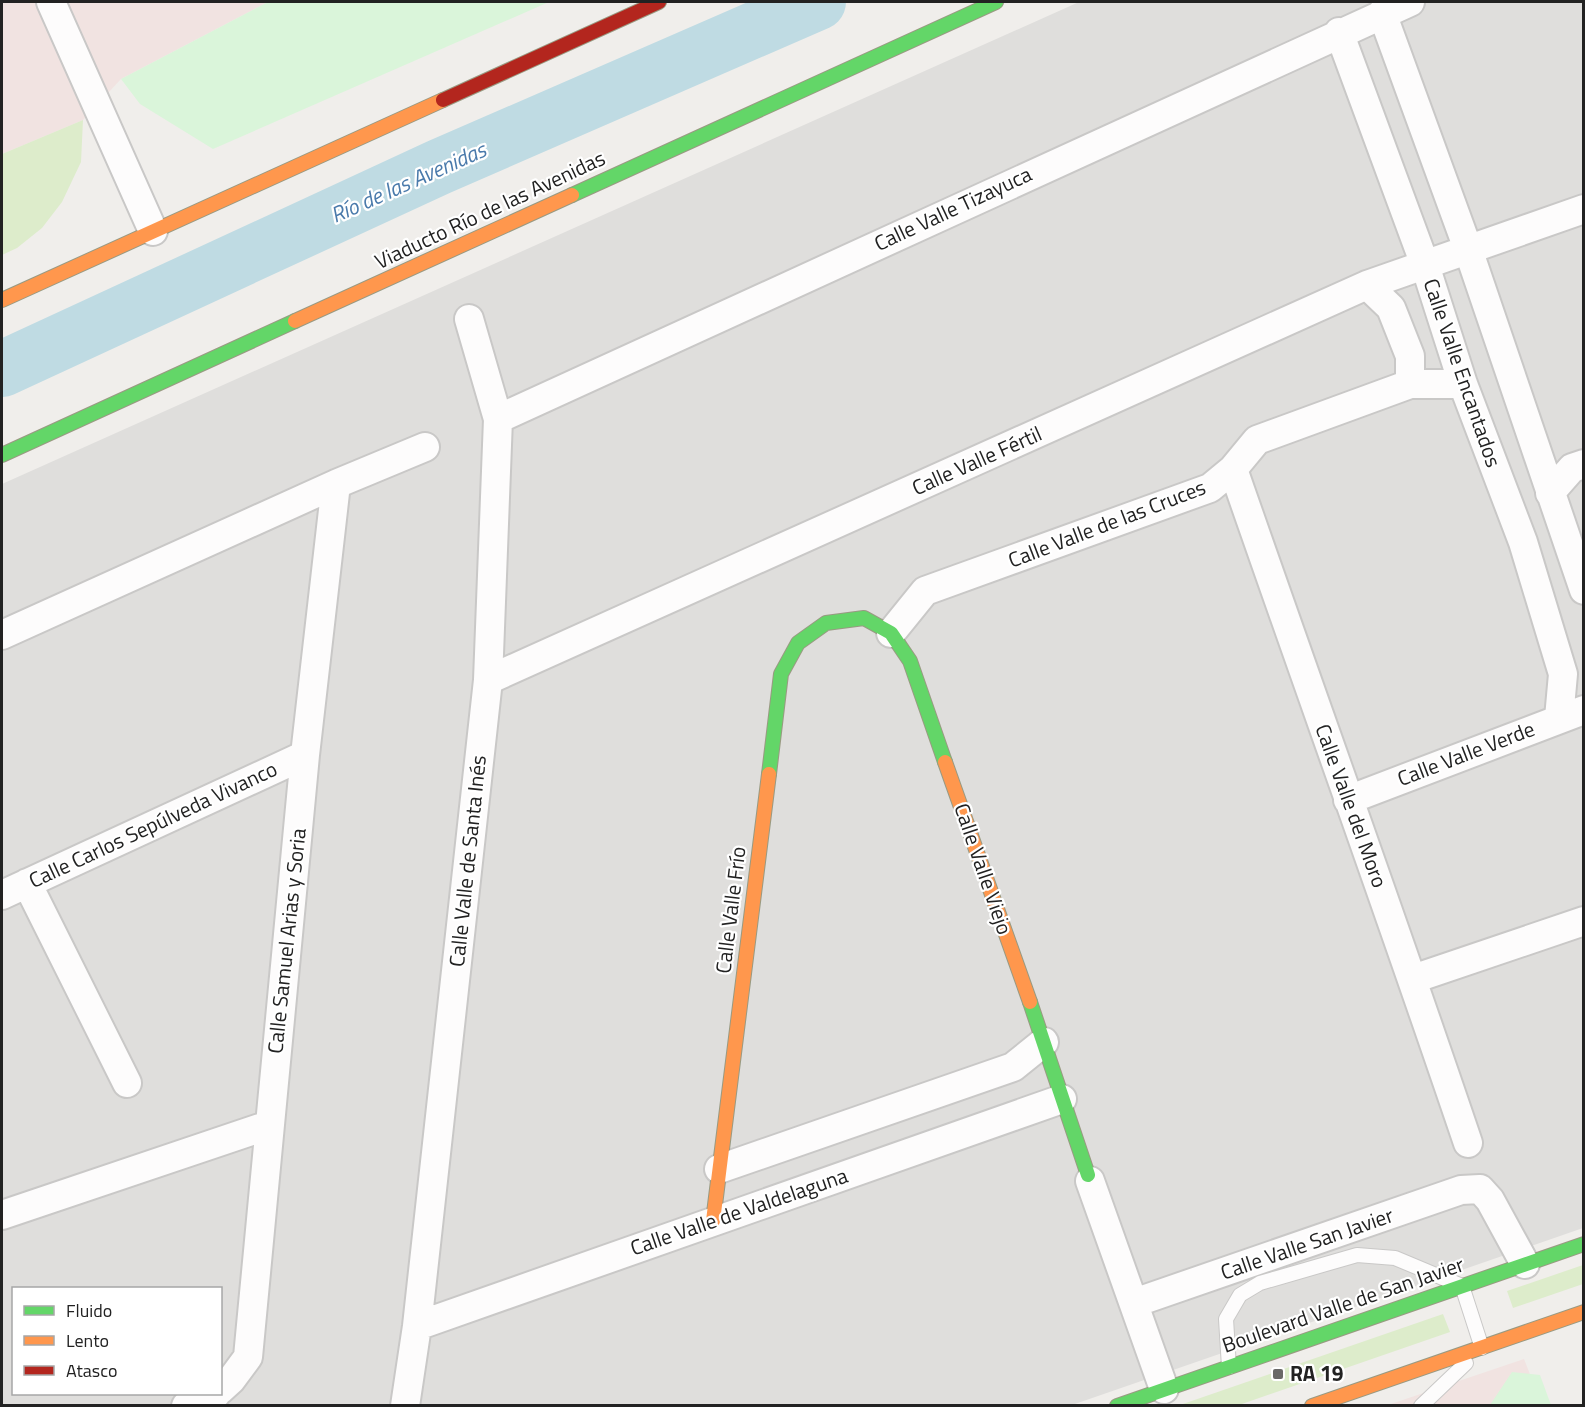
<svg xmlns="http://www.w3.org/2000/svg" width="1585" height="1407" viewBox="0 0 1585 1407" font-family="'Titillium Web',sans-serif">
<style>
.residential{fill:#dfdedc;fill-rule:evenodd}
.commercial{fill:#f1e3e1}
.grass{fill:#ddeccb}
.park{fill:#daf5da}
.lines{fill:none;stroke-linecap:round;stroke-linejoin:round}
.river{stroke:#bfdbe3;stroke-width:56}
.lane-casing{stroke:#c9c8c7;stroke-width:16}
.street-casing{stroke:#c9c8c7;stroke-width:32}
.fast-casing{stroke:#999a82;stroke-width:16}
.slow-casing{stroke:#999a82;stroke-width:16}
.jam-casing{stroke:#999a82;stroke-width:16}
.lane{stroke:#fdfcfc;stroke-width:14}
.street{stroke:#fdfcfc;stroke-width:28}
.fast{stroke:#63d668;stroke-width:14}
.slow{stroke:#ff974d;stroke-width:14}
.jam{stroke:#b3261e;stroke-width:14}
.poi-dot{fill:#6a6968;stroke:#fff;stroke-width:2}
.labels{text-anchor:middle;stroke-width:4.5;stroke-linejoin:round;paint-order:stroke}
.street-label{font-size:21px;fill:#222;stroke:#fff}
.poi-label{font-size:21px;font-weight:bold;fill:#222;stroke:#fff;text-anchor:start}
.water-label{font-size:22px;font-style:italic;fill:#4a7aab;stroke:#fff}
</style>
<rect width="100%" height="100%" fill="#f0eeeb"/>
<path class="residential" d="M1079 2H1583V1228L1072 1405H2V484ZM14 1288H220V1394H14Z"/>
<path class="commercial" d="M2 2H268L121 79 83 120 2 154Z
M1524 1359 1542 1405 1385 1406Z"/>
<path class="grass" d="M83 120 81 162 62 202 42 228 17 248 2 255V154Z
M1583 1265V1284L1513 1308 1507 1291Z
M1443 1314 1450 1332 1239 1405H1180Z"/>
<path class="park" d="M268 2H549L213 149 140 104 121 79Z
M1512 1372 1540 1375 1551 1405H1490Z"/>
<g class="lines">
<path class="river" d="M2 369 439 167 818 2"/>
<defs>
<path id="lane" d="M1229 1367 1226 1319 1240 1295 1260 1283 1357 1255 1395 1258 1462 1286 1482 1348
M1421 1406 1466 1363"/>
<path id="street" d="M51 2 153 231
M1382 13 1468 249 1584 590
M1339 32 1425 265 1463 384 1523 542 1563 674 1559 718
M1367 285 1391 308 1410 356V384
M498 419 1410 2
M1233 469C1311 694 1392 918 1468 1143
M1550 493 1572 468 1584 464
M891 633 925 591 1210 488 1233 469 1257 440 1410 384H1463
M2 635 336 484 425 447
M488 680 1367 285 1584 209
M1348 800 1584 710
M27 883 127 1083
M2 895 305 755
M1413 979 1584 921
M719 1169 1013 1067 1044 1042
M1090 1181 1164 1389
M2 1215 269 1125
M1134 1303 1461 1190 1480 1189 1490 1200 1525 1264
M417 1326 1062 1099
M220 1390 231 1380 248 1357 305 755 336 484
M186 1406 212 1397 216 1394
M405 1406 417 1326 488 680 498 419 469 319"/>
<path id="fast" d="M572 195 996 2
M2 455 295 321
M769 774 781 674 798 643 826 623 864 618 891 633 910 661 945 762
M1030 1002 1088 1175
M1117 1406 1584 1244"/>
<path id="slow" d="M2 300 443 100
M295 321 572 195
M945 762 1030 1002
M713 1221 769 774
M1312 1406 1584 1312"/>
<path id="jam" d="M443 100 659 2"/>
</defs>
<use href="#lane" class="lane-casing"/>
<use href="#street" class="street-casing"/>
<use href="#fast" class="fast-casing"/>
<use href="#slow" class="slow-casing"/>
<use href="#jam" class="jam-casing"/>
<use href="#lane" class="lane"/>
<use href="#street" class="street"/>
<use href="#fast" class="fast"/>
<use href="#slow" class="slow"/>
<use href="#jam" class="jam"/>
</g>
<rect class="poi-dot" x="1272" y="1368" width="12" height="12" rx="3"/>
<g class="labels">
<g class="street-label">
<text transform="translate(953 209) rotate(-25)" y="7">Calle Valle Tizayuca</text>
<text transform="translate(490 210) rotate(-25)" y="7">Viaducto Río de las Avenidas</text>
<text transform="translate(1462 373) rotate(71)" y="7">Calle Valle Encantados</text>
<text transform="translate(977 461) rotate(-24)" y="7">Calle Valle Fértil</text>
<text transform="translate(1107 524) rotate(-21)" y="7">Calle Valle de las Cruces</text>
<text transform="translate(1466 754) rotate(-21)" y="7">Calle Valle Verde</text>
<text transform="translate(1351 806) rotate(70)" y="7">Calle Valle del Moro</text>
<text transform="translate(153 825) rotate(-25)" y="7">Calle Carlos Sepúlveda Vivanco</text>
<text transform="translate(468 861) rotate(-84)" y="7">Calle Valle de Santa Inés</text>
<text transform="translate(983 869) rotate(71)" y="7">Calle Valle Viejo</text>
<text transform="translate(731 910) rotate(-83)" y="7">Calle Valle Frío</text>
<text transform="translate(287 941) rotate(-84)" y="7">Calle Samuel Arias y Soria</text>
<text transform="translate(739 1212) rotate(-19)" y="7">Calle Valle de Valdelaguna</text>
<text transform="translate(1307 1244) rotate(-19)" y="7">Calle Valle San Javier</text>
<text transform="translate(1343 1305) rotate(-19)" y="7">Boulevard Valle de San Javier</text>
</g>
<g class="poi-label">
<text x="1290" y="1381">RA 19</text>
</g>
<g class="water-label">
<text transform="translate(408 182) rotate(-24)" y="8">Río de las Avenidas</text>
</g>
</g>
<rect width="1585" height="1407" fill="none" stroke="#222222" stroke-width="6"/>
<rect x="12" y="1287" width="210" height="108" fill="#ffffff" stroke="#a7a7a7" stroke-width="1.5"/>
<rect x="24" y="1306" width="30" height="9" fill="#63d668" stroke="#a7a7a7" stroke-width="1.5"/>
<text x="66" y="1317" font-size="18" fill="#222222">Fluido</text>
<rect x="24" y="1336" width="30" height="9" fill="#ff974d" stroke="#a7a7a7" stroke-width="1.5"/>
<text x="66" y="1347" font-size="18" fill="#222222">Lento</text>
<rect x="24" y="1366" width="30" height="9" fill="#b3261e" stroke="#a7a7a7" stroke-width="1.5"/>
<text x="66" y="1377" font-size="18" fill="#222222">Atasco</text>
</svg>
